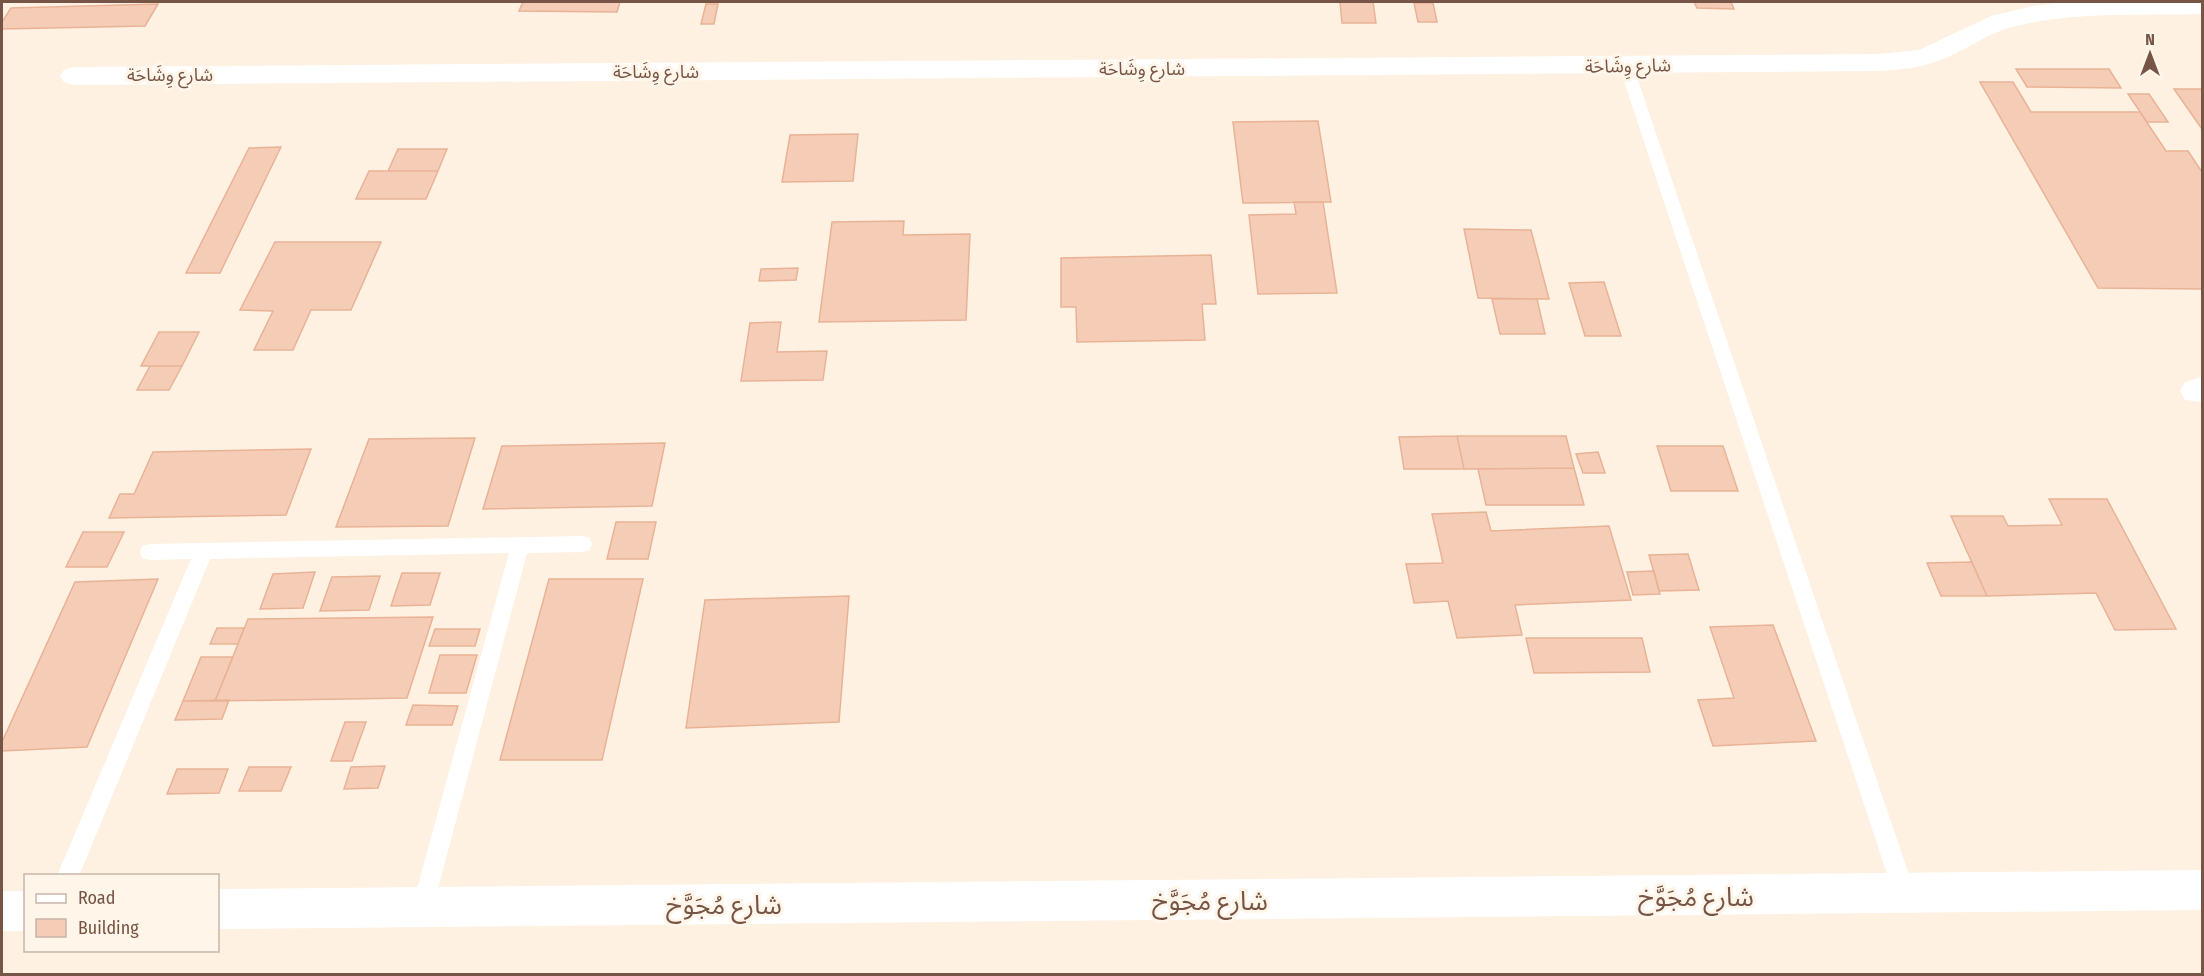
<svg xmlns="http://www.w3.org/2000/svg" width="2204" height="976" viewBox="0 0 2204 976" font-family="'Fira Sans Condensed','Noto Sans Arabic',sans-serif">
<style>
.building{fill:#f5cdb7;stroke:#e9b296;stroke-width:1.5}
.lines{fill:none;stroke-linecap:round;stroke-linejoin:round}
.lane{fill:#fff;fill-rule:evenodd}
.street{fill:#fff;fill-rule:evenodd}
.labels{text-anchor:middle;stroke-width:6;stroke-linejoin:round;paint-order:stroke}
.far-street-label{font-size:18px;fill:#775546;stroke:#fff5e9}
.near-street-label{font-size:26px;fill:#775546;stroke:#fff5e9}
</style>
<rect width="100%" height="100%" fill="#fef1e1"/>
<path class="building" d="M523 2H620L617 12 519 11Z
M1340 2H1373L1376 23H1342Z
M1694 2H1731L1734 9 1697 8Z
M1414 3H1433L1437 22H1418Z
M158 4 145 26 2 29V22L11 8Z
M706 4H718L714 24H701Z
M2016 69H2109L2121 88 2027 87Z
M1980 82H2013L2031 112H2140L2166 151H2188L2202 172V289L2098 288Z
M2174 89H2202V129Z
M2128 94H2149L2168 122H2147Z
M1318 121 1331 202 1243 203 1233 122Z
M858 134 853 181 782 182 790 135Z
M281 147 220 273H186L249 148Z
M398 149H447L438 171H388Z
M369 171H438L426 199H356Z
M1294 202H1323L1337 293 1258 294 1249 215 1296 214Z
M904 221 903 235 970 234 966 320 819 322 832 222Z
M1464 229 1531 230 1549 299 1478 298Z
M275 242H381L351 310H311L293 350H254L273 311 240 310Z
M1211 255 1216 304H1202L1205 340 1077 342 1076 307H1061V258Z
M798 268 796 280 759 281 761 269Z
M1604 282 1621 336H1585L1569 283Z
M1492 299H1537L1545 334H1500Z
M781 322 777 352 827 351 823 380 741 381 750 323Z
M159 332H199L182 366H141Z
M150 366H182L169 390H137Z
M1457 436H1566L1574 468 1464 469Z
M1457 436 1464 469H1404L1399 437Z
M475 438 448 526 336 527 369 439Z
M665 443 652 506 483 509 502 446Z
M1657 446H1723L1738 491H1671Z
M311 449 286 515 109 518 120 494H134L153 452Z
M1598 452 1605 473H1583L1576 454Z
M1574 468 1584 505H1486L1478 469Z
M2049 499H2107L2176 629 2115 630 2096 593 1987 596 1951 516H2003L2008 526 2062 525Z
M1486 512 1491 531 1609 526 1631 600 1515 605 1522 635 1457 638 1448 601 1414 603 1406 564 1443 563 1432 514Z
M616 522H656L648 559H607Z
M83 532H124L107 567H66Z
M1688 554 1699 590 1659 591 1649 555Z
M1972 562 1987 596H1941L1927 563Z
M1654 571 1660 594 1633 595 1627 572Z
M315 572 303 608 260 609 273 574Z
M402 573H440L430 605 391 606Z
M380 576 369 610 320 611 332 577Z
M158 579 87 747 2 751V742L75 582Z
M549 579H643L602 760H500Z
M849 596 839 722 686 728 705 600Z
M433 617 407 698 215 701 248 619Z
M1773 625 1816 741 1713 746 1698 700 1734 698 1710 627Z
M217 628H244L238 644H210Z
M435 629H480L475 646H429Z
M1526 638H1642L1650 672 1534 673Z
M440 655H477L466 693H429Z
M201 657H233L215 701H183Z
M229 700 222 719 175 720 183 701Z
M413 705 458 706 452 725H406Z
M345 722H366L352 761H331Z
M385 766 378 788 344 789 351 767Z
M249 767H291L281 791H239Z
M177 769H228L219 793 167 794Z"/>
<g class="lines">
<path class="lane" d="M1626 61 1633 66 1916 895 1913 903 1905 906 1897 903 1894 895 1619 66Z
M583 536 590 538 592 544 590 550 583 552 527 553 431 915 423 918 415 915 412 907 509 553 210 559 79 876H57L191 559 149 560 142 558 140 552 142 546 149 544Z"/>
<path class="street" d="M2067 2H2202V14C2140 16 2077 11 2016 26 1992 31 1972 46 1950 56 1927 67 1903 70 1879 71L73 85 64 82 60 76 64 70 73 67 1879 54 1919 50 1991 16 2033 6Z
M2202 377V402L2185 400 2180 391 2185 382Z
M2202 870V910L218 929V889Z
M2 891H26V931H2Z"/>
</g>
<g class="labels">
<g class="far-street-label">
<text transform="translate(1628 66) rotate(-1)" y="6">شارع وِشَاحَة</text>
<text x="1142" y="75">شارع وِشَاحَة</text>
<text x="656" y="78">شارع وِشَاحَة</text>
<text x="170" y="81">شارع وِشَاحَة</text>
</g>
<g class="near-street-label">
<text x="1696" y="906">شارع مُجَوَّخ</text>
<text x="1210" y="910">شارع مُجَوَّخ</text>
<text x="724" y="914">شارع مُجَوَّخ</text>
</g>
</g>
<rect width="2204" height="976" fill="none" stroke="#775546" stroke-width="6"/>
<rect x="24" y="874" width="195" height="78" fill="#fff5e9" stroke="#c9b5a8" stroke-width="1.5"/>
<rect x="36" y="894" width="30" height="9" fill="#ffffff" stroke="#c9b5a8" stroke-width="1.5"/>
<text x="78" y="904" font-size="18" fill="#775546">Road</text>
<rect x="36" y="919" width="30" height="18" fill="#f5cdb7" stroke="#c9b5a8" stroke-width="1.5"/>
<text x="78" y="934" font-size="18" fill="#775546">Building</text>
<g transform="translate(2150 54)" stroke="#fff5e9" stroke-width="4.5" paint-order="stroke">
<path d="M0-4.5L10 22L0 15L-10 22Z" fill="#775546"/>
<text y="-9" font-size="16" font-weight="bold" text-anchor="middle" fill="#775546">N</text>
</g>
</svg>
